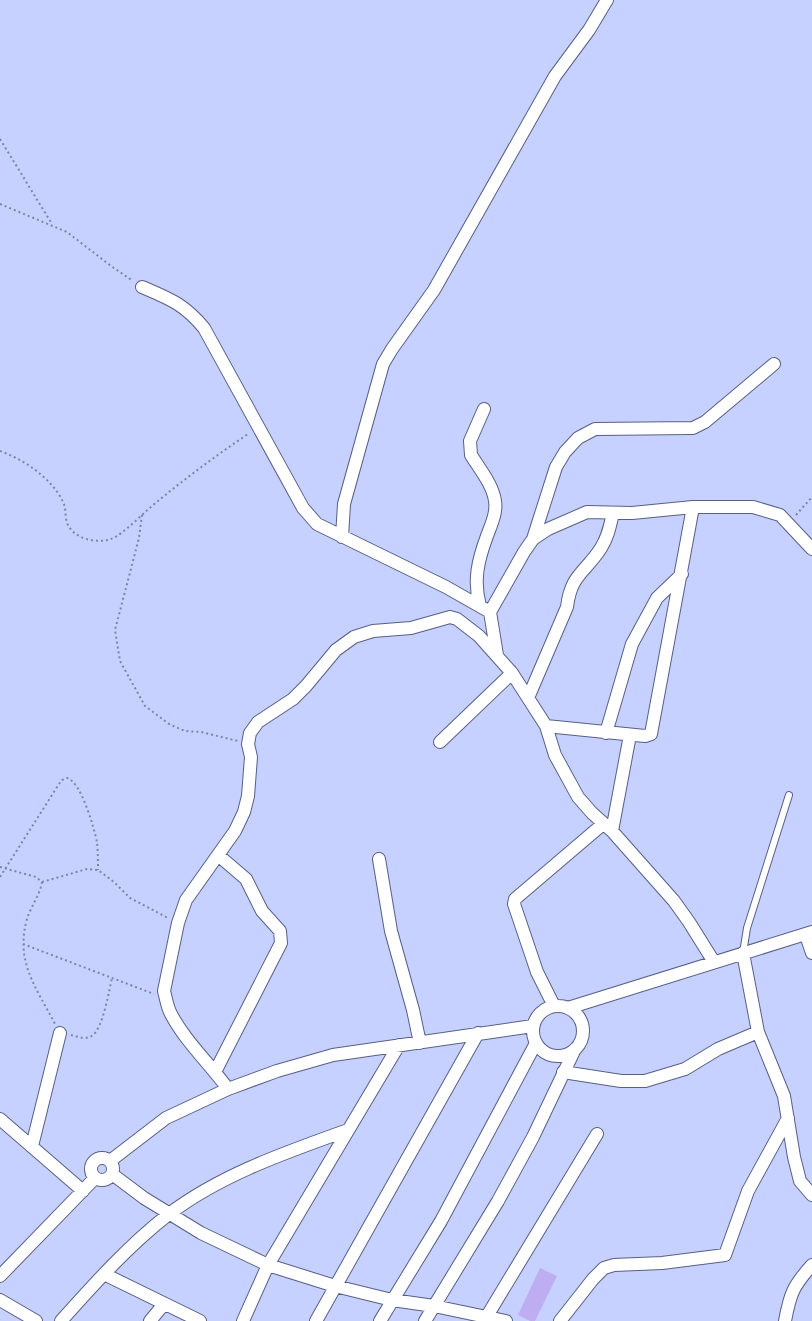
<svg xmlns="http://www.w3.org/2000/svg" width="812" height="1321" viewBox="0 0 812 1321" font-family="Quicksand,sans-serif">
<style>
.building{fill:#beaef1}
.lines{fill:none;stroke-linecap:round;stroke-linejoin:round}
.service-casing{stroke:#575f87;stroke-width:8}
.minor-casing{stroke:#575f87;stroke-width:14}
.path{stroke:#7c84a6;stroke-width:2;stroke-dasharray:2 3;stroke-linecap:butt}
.service{stroke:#fff;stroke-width:6}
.minor{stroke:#fff;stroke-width:12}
</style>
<rect width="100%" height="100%" fill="#c6d1ff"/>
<path class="building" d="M540 1268 557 1276 535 1321H530L518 1315Z"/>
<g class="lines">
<defs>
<path id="service" d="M743 953 747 928 789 795"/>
<path id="minor" d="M142 287C170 299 184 304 204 328L303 508 317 524 446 587 490 612
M342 537 344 504 383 364 392 349 434 290 555 76 589 30 607 0
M533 539 556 467 565 452 578 438 595 429 693 428 705 422 774 364
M480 606C473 581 478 560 487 536 491 525 497 513 495 501 493 485 479 468 471 455L470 441 484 409
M497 655 490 612 524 552 533 539 548 529 587 512 632 513 693 507H753L780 515 812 549
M528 698 567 607C571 574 585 573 601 548 608 537 610 526 613 513
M546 726 645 736 651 734 693 507
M606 733 632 644 657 598 682 574
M440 742 512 673
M612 831 630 735
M379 859 391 931 413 1010 420 1043
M806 935 812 953
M743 953 758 1032 784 1096 794 1157 800 1181 812 1195
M554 1006 537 972 514 904 515 899 603 824
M533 1031a25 25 0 1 1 50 0a25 25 0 1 1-50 0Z
M568 1008 812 932
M215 1072 281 943 280 931 262 911 246 879 218 855
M563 1072 621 1081H645L685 1069 718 1049 758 1032
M228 1089C210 1064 185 1041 171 1014 167 1007 166 998 164 991L178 923 186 900 235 831 244 812 248 796 251 757 248 744 250 733 258 722 293 699 306 686 336 650 354 637 373 631 411 628 450 617 457 619 479 636 512 673 546 726 555 755 578 797 592 813 612 831 674 901 689 922 714 962
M0 1119 83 1191
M32 1146 60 1033
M91 1169a11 11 0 1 1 22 0a11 11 0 1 1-22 0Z
M110 1161 166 1118 228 1089 277 1071 333 1055 533 1026
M112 1174 144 1198 201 1233 268 1265 335 1286 392 1300 434 1306 506 1321
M104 1274 200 1321
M0 1276 95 1178
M0 1300 36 1321
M61 1321C95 1283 129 1245 169 1214 222 1174 287 1152 348 1130
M150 1321 164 1304
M243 1321 268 1265 399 1045
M316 1321 478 1033
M380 1321 441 1221 536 1043
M425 1321 498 1201 533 1137 575 1049
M484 1321 597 1134
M560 1321 593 1279 604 1268 614 1265 662 1263 725 1255 748 1191 788 1118
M785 1321C790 1294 793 1286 812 1265"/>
</defs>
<use href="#service" class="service-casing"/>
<use href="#minor" class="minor-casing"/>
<path class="path" d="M0 139 52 224
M0 204 67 232 111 266 133 281
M0 451C25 460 53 479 64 504 66 511 65 519 68 525 75 539 97 544 111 539 123 535 146 510 158 501 187 477 217 455 248 434
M142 515 139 538 115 630 120 661 145 706 169 724 185 731 201 732 238 741
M796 515 812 497
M0 867 36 877 42 882C40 895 31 906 27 919 15 962 36 987 55 1024
M0 877 59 784 62 780 67 778C81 781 94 828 97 842 98 851 98 861 98 870
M42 882 87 869 98 870 114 882 130 898 168 918
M23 944 154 994
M71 1035C78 1037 87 1040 93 1035 103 1027 109 991 112 978"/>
<use href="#service" class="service"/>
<use href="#minor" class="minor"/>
</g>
</svg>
